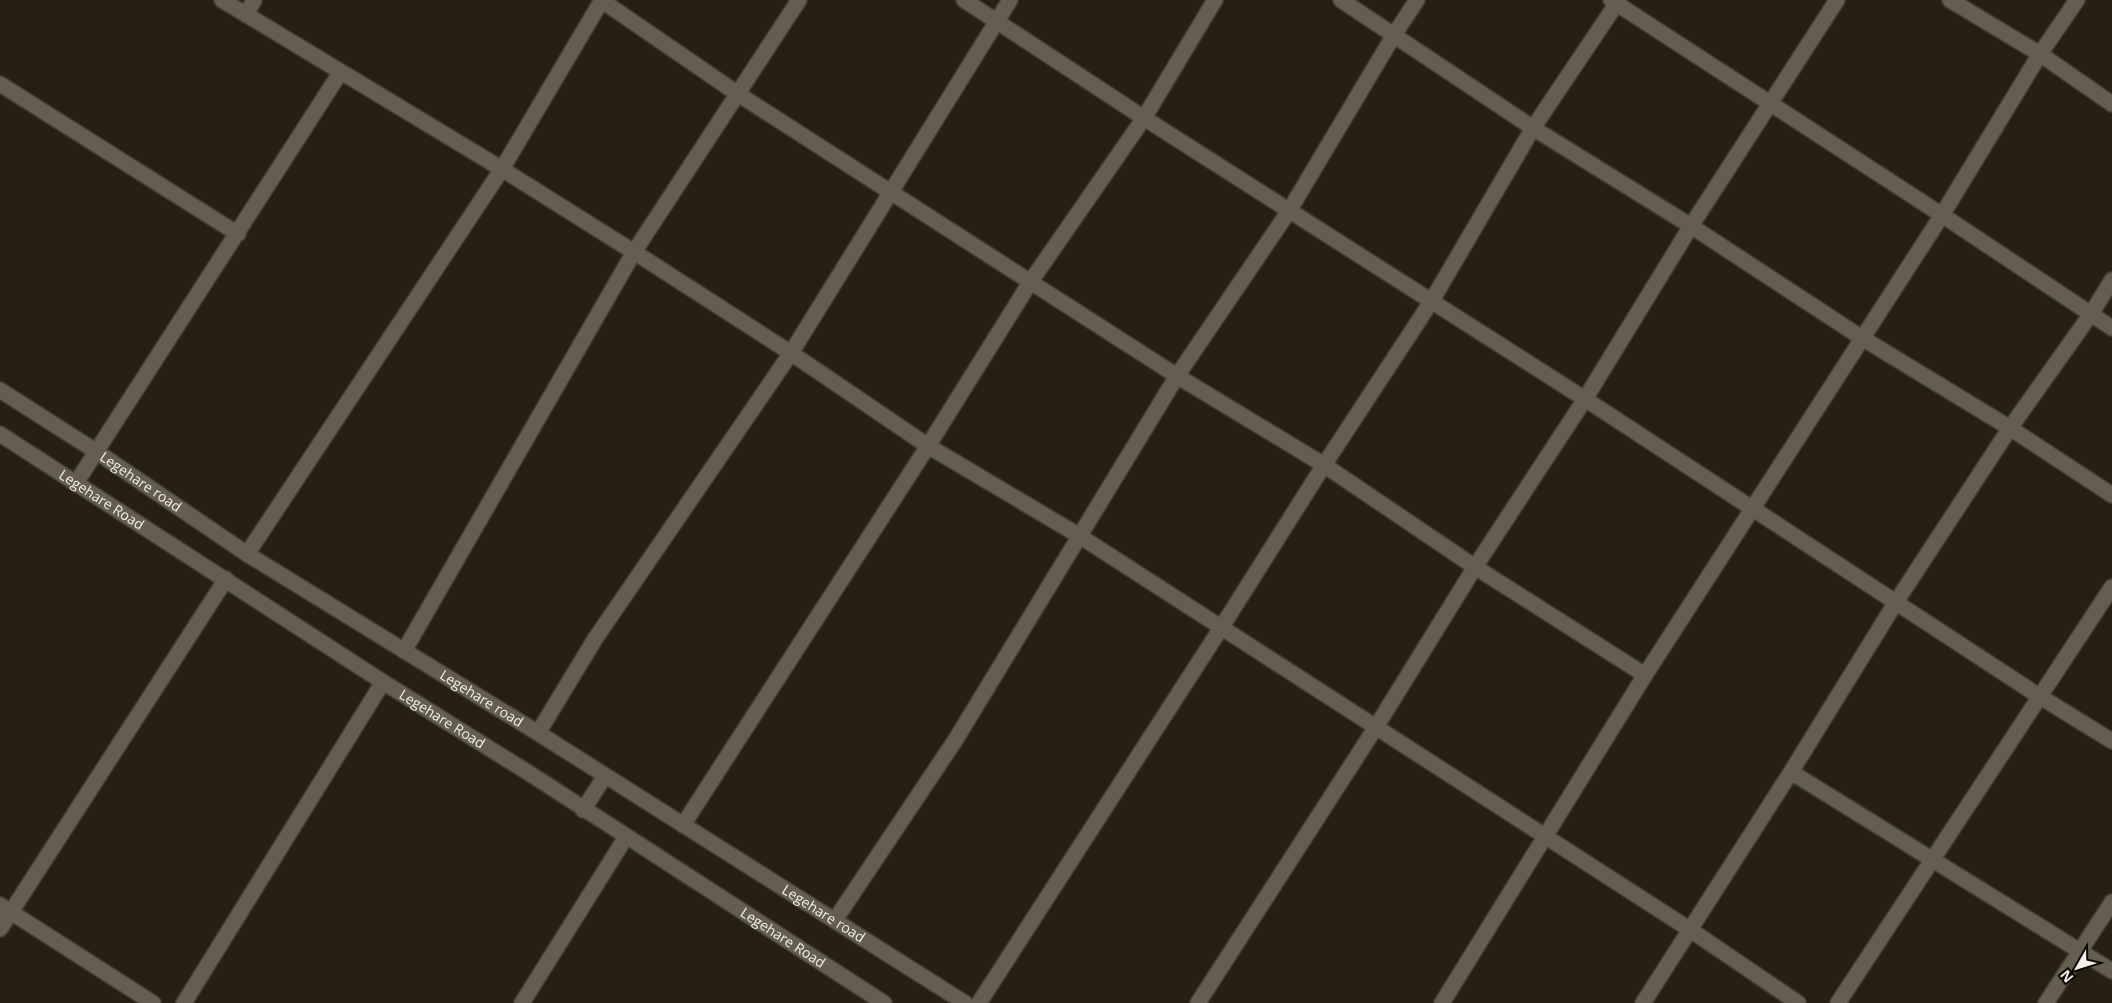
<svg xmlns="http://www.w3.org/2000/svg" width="2112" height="1003" viewBox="0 0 2112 1003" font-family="'Open Sans',sans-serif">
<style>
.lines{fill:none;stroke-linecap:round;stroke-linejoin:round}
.street-casing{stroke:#403c35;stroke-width:18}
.secondary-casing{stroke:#403c35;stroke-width:18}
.street{stroke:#645e50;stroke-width:15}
.secondary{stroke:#645e50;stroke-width:15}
.labels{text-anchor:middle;stroke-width:4;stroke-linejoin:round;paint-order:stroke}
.street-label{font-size:14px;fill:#f3efe8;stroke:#0c0905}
</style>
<rect width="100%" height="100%" fill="#251f14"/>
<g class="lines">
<defs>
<path id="street" d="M222 0 502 169 634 252 791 353 928 446 1078 535 1689 929 1798 1003
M601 0 738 94 1177 376 1324 465 1475 567 1645 675
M964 0 1144 118 1585 399 2039 696 2112 741
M1341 0 1533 128 1691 226 1862 338 2010 428 2112 495
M1611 0 1942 215 2112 328
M1950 0 2040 54 2112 104
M246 15 254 0
M0 84 238 234
M76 483 340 73
M247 554 502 169 602 0
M404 651 634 252 799 0
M538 733 595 639 791 353 1010 0
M1791 772 2112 971
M683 825 928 446 1031 281 1144 118 1215 0
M0 905 153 1003
M835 920 956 739 1177 376 1289 211 1394 35 1417 0
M0 929 226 579
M184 1003 383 682
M522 1003 626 837
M979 1003 1221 628 1324 465 1431 302 1533 128 1619 0
M1198 1003 1376 727 1475 567 1585 399 1691 226 1837 0
M1442 1003 1645 675 1942 215 2040 54 2077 0
M1643 1003 1791 772 1896 602 2010 428 2091 314 2112 280
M1838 1003 2112 587
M2046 1003 2112 902"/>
<g id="secondary">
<path id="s1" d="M0 390 97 452 247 554 538 733 965 1003"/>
<path id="s2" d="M0 434 383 682 532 775 884 1003"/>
<path d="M583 810 605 776"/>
</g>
</defs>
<use href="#street" class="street-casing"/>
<use href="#secondary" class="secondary-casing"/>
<use href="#street" class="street"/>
<use href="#secondary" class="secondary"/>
</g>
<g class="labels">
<g class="street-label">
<text dy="5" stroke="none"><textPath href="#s1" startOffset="168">Legehare road</textPath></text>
<text dy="5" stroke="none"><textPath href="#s2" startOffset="121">Legehare Road</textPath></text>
<text dy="5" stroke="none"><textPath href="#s1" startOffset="572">Legehare road</textPath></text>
<text dy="5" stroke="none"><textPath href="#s2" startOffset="526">Legehare Road</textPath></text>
<text dy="5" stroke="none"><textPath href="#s1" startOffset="976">Legehare road</textPath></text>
<text dy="5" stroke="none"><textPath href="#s2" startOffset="931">Legehare Road</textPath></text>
</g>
</g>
<g transform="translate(2077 968) rotate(231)" stroke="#0c0905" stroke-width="4" paint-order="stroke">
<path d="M0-4L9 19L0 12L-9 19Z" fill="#f3efe8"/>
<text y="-8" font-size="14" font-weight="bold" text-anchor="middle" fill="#f3efe8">N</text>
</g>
</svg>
